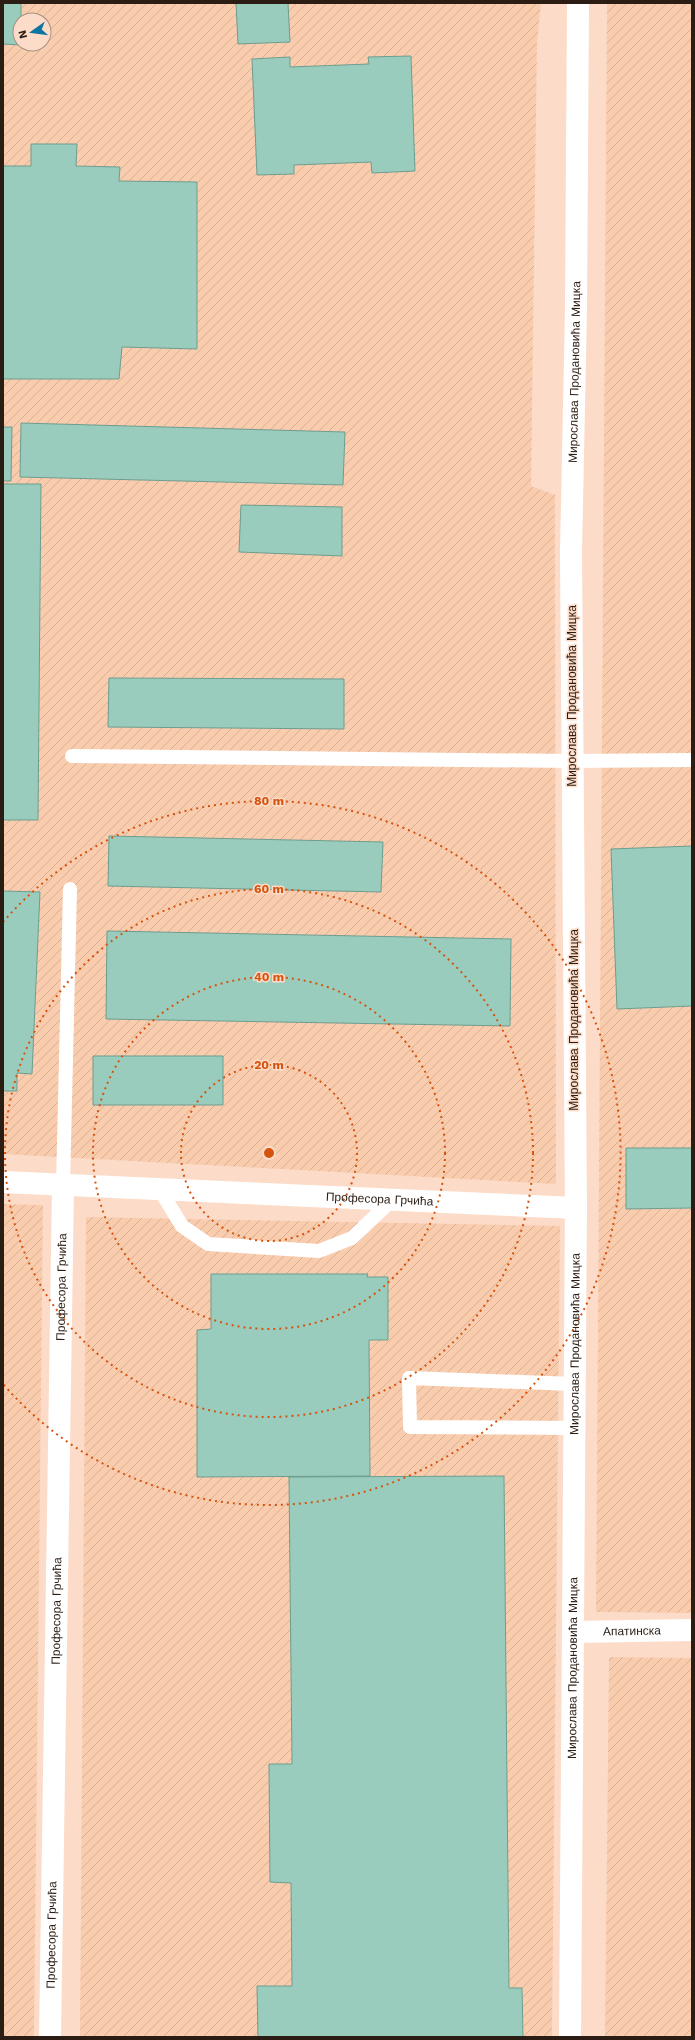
<svg xmlns="http://www.w3.org/2000/svg" width="695" height="2040" viewBox="0 0 695 2040" font-family="'Work Sans',sans-serif">
<style>
.industrial{fill:url(#industrial-furrows);fill-rule:evenodd}
.building{fill:#9accbd;stroke:#6d9d8f}
.lines{fill:none;stroke-linecap:round;stroke-linejoin:round}
.service{stroke:#fff;stroke-width:14}
.minor{stroke:#fff;stroke-width:22}
.ring{fill:none;stroke:#d5530d;stroke-width:2;stroke-dasharray:2 4}
.labels{text-anchor:middle;stroke-width:3;stroke-linejoin:round;paint-order:stroke}
.street-label{font-size:12px;fill:#2b1d14;stroke:#fcdcc8}
.centre{fill:#d5530d;stroke:#fcdcc8;stroke-width:2}
.ring-label{font-size:12px;text-anchor:middle;font-weight:bold;fill:#d5530d;stroke:#fcdcc8;stroke-width:3;stroke-linejoin:round;paint-order:stroke}
</style>
<defs>
<pattern id="industrial-furrows" width="10" height="10" patternUnits="userSpaceOnUse"><rect width="10" height="10" fill="#faccae"/><path d="M-1 1l2-2M0 10L10 0M9 11l2-2" fill="none" stroke="#d6af95"/></pattern>
</defs>
<rect width="100%" height="100%" fill="#fcdcc8"/>
<path class="industrial" d="M3 3H541L537 42 531 486 555 495 556 1184 3 1154ZM20 20H44V44H20Z
M607 3H692V1613L596 1612Z
M3 1204 43 1205 34 2037H3Z
M86 1217 560 1226 552 2037H80Z
M609 1657 692 1658V2037H605Z"/>
<path class="building" d="M3 3H21V45L3 44Z
M236 3H288L290 42 238 44Z
M411 56 415 171 372 173 371 162 294 165V174L257 175 252 59 290 57V67L369 64 368 57Z
M31 144H77L76 166 120 167 119 181 197 182V349L122 347 119 379H3V166H31Z
M21 423 345 432 343 485 20 477Z
M3 427H12L11 481H3Z
M3 484H41L38 820H3Z
M241 505 342 507V556L239 552Z
M109 678 344 679V729L108 727Z
M109 836 383 842 381 892 108 886Z
M692 846V1006L617 1009 611 849Z
M3 891 40 892 32 1074 17 1073V1091H3Z
M107 931 511 939 510 1026 106 1019Z
M93 1056H223V1105H93Z
M626 1148H692V1208L626 1209Z
M211 1274H368L367 1277H388V1340H369L370 1476 197 1477V1330L211 1329Z
M504 1476 509 1988H522L523 2037H258L257 1986H292L291 1883 270 1882 269 1764H292L289 1477Z"/>
<g class="lines">
<path class="service" d="M72 756 572 761 692 760
M63 1186 70 889
M160 1190 182 1226 208 1244 319 1251 352 1238 392 1200
M574 1428 410 1427 409 1378 574 1384"/>
<g class="minor">
<path id="s1" d="M3 1182 576 1208"/>
<path id="s2" d="M573 1632 692 1630"/>
<path id="s3" d="M50 2037 63 1186"/>
<path id="s4" d="M570 2037 576 1208 571 552 576 310 578 3"/>
</g>
</g>
<g class="ring">
<circle cx="269" cy="1153" r="88"/>
<circle cx="269" cy="1153" r="176"/>
<circle cx="269" cy="1153" r="264"/>
<path d="M3 922A352 352 0 1 1 3 1384"/>
</g>
<g class="labels">
<g class="street-label">
<text dy="4" stroke="none"><textPath href="#s4" startOffset="1665">Мирослава Продановића Мицка</textPath></text>
<text transform="translate(572 696) rotate(-90)" y="4">Мирослава Продановића Мицка</text>
<text transform="translate(574 1020) rotate(-90)" y="4">Мирослава Продановића Мицка</text>
<text dy="4" stroke="none"><textPath href="#s1" startOffset="377">Професора Грчића</textPath></text>
<text dy="4" stroke="none"><textPath href="#s3" startOffset="750">Професора Грчића</textPath></text>
<text dy="4" stroke="none"><textPath href="#s4" startOffset="693">Мирослава Продановића Мицка</textPath></text>
<text dy="4" stroke="none"><textPath href="#s3" startOffset="426">Професора Грчића</textPath></text>
<text dy="4" stroke="none"><textPath href="#s2" startOffset="59">Апатинска</textPath></text>
<text dy="4" stroke="none"><textPath href="#s4" startOffset="369">Мирослава Продановића Мицка</textPath></text>
<text dy="4" stroke="none"><textPath href="#s3" startOffset="102">Професора Грчића</textPath></text>
</g>
</g>
<circle cx="269" cy="1153" r="6" class="centre"/>
<g class="ring-label">
<text x="269" y="805">80 m</text>
<text x="269" y="893">60 m</text>
<text x="269" y="981">40 m</text>
<text x="269" y="1069">20 m</text>
</g>
<rect width="695" height="2040" fill="none" stroke="#2b1d14" stroke-width="8"/>
<g transform="translate(32 32) rotate(256)"><circle r="19" fill="#fcdcc8" stroke="#a89080"/>
<path d="M0-3L7 15L0 10L-7 15Z" fill="#0d75a0"/>
<text y="-6" font-size="11" font-weight="bold" text-anchor="middle" fill="#2b1d14">N</text>
</g>
</svg>
